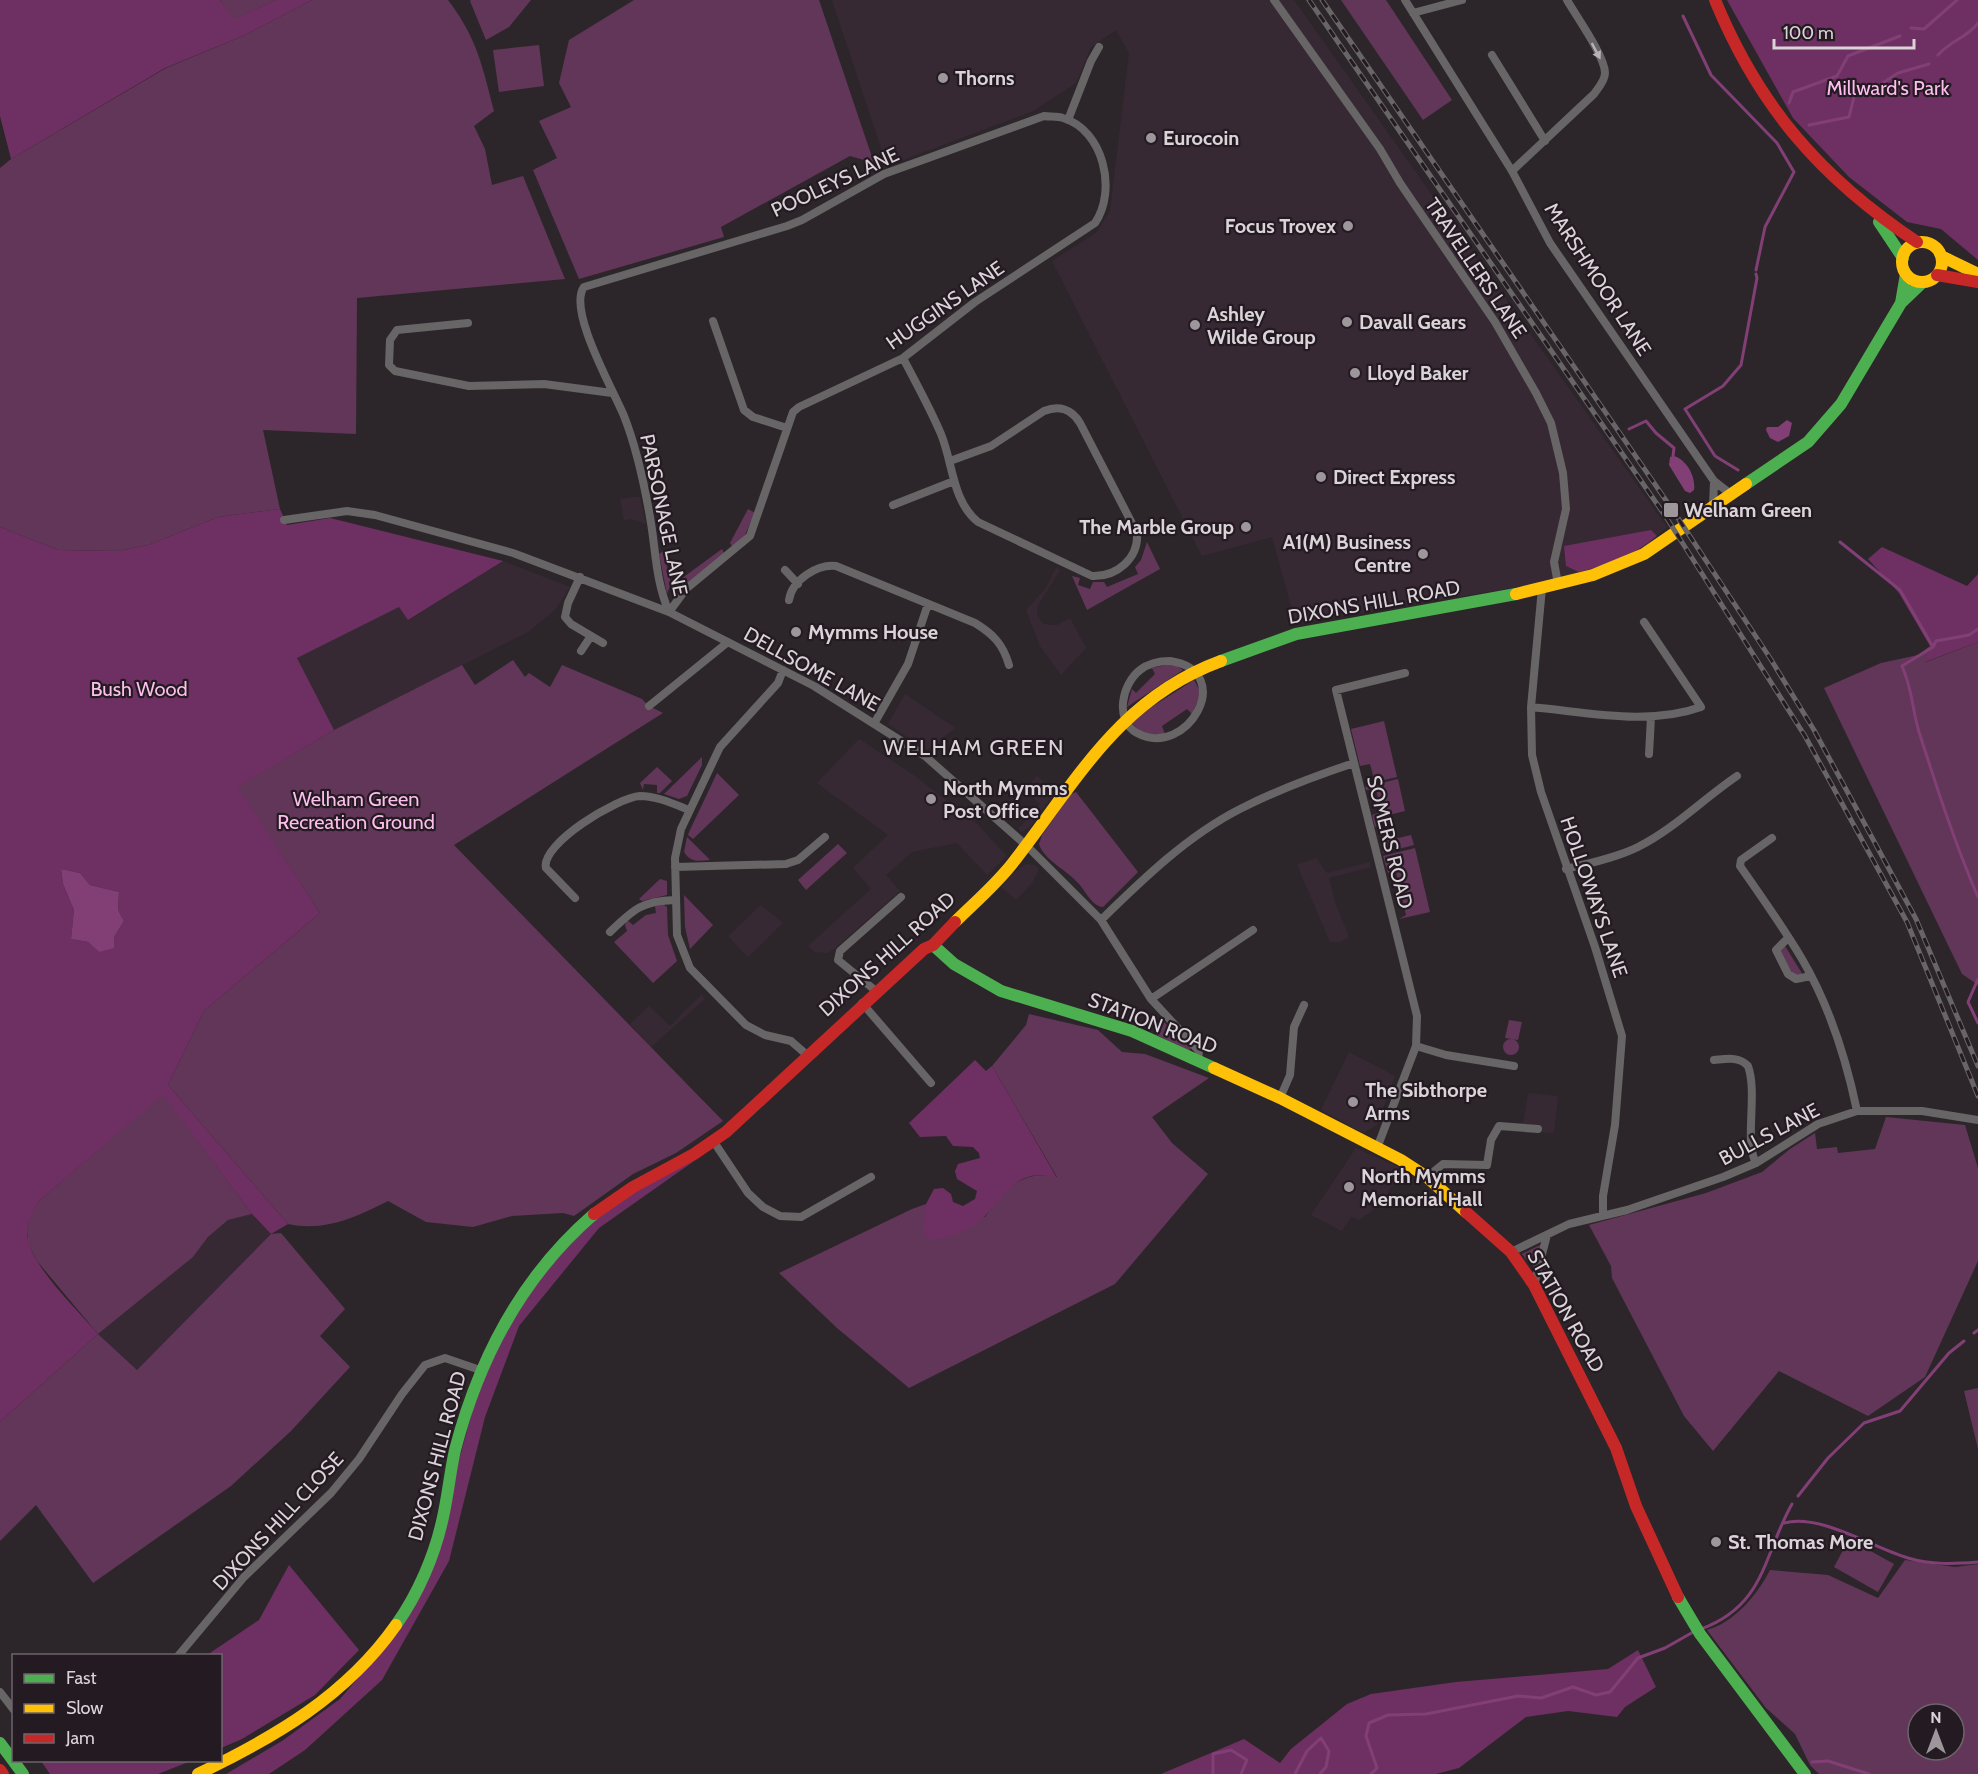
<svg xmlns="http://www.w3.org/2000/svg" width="1978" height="1774" viewBox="0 0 1978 1774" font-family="Cabin,sans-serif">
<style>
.built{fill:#372934}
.green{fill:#623658;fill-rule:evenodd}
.forest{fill:#6e3062;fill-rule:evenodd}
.water{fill:#823f75}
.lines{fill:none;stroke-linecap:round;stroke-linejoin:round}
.stream{stroke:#823f75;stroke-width:3}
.street{stroke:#676566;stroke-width:8}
.fast{stroke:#4caf50;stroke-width:12}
.slow{stroke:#ffc107;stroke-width:12}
.jam{stroke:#c62828;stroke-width:12}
.rail-casing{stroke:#686567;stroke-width:5}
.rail{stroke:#241a22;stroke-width:3;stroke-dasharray:9;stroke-linecap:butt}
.oneway{fill:#b8b2b6}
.poi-dot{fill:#9d969b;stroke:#241a22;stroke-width:2}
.labels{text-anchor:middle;stroke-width:4.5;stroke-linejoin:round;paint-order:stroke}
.poi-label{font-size:20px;font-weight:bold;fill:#dad3d8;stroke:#241a22;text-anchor:start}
.park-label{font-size:20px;fill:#fcbeec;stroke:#241a22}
.street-label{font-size:20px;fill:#dad3d8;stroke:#241a22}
.quarter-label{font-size:22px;letter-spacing:1.5px;fill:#dad3d8;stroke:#241a22}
</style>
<rect width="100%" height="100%" fill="#2c262a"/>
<path class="built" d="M832 0H1294L1667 527 1641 549 1607 565 1537 584 1296 624 1272 537 1202 556 1052 261 1096 233 1110 211 1129 53 1116 30 1091 47 1076 83 1033 111 887 166Z
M633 497H640L646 524 631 519 624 520 620 499Z
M503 561 570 587 555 610 528 632 334 730 297 658 399 607 409 620Z
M1056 568 1060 570 1038 605 1037 614 1042 623 1049 625H1057L1070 618 1086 648 1061 675 1040 646 1026 610 1046 588Z
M905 694 955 728 927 750 888 724Z
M859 739 915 776 977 824 1007 856 987 875 957 843 912 852 886 875 900 891 833 950 827 953 815 952 808 946 871 889 853 868 888 835 817 783Z
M1037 776 1055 792 1031 826 1022 832 1018 829 1040 804 1025 790Z
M1316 858 1327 873 1370 862 1371 867 1329 878 1335 902 1349 937 1340 942H1330L1297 865Z
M1027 864 1034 865 1039 869 1032 883 1016 900 1001 887 1019 868Z
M761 905 783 923 748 957 728 936Z
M702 994 704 1000 651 1047 630 1024 649 1006 670 1026Z
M1349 1052 1395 1076 1377 1125 1363 1133 1321 1110Z
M1528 1093 1558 1096 1554 1133 1503 1129 1523 1125Z
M1356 1148 1401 1168 1382 1204 1359 1220 1351 1217 1342 1231 1311 1215Z
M252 1214 271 1234 137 1370 98 1334 193 1257 208 1237 228 1220Z"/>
<path class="green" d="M220 0H276L233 20Z
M312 0H448C477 38 482 65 494 111L474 126 485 149 492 185 523 176 565 279 357 298 356 434 263 430 280 509 218 517 148 545 118 551 58 550 0 527V168L11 159 166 68 243 36Z
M471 0H531L509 27 486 40 470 1Z
M634 0H819L874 163 850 156 721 227 724 237 579 279 533 170 557 158 539 121 571 107 559 83 569 40Z
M1341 0H1386L1452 100 1423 120Z
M539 45 544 86 499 92 493 50Z
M748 509 755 513 745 535 733 548 730 543Z
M1147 542 1160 569 1087 610 1072 576 1080 578 1078 585 1090 589 1093 582H1104L1107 587 1138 574 1135 567 1141 560Z
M722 549 724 553 678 593 674 584Z
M663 551 671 583 667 594 659 554Z
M1978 642V985L1962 974 1824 688 1881 663 1918 655 1930 646 1926 662Z
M513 660 525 677 529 673 550 687 562 665 642 699 649 706 663 713 454 845 723 1121 676 1153 633 1174 574 1216 563 1213 512 1216 473 1227 426 1222 388 1201C356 1217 325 1232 288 1224L168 1085 204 1011 320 913 237 787 334 730 462 665 475 685Z
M1167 665 1177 666 1183 670 1127 707 1132 689 1136 693 1155 674 1152 668Z
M1194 680 1201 693 1192 714 1187 709 1162 726 1165 734 1143 735 1132 723 1150 708Z
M1384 721 1397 777 1375 782 1370 764 1360 766 1351 729Z
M702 757V765L687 796 679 799 664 794Z
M657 767 672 781 660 793H657V785L644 784 643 790 640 783Z
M717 773 739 795 693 839 688 835 689 832Z
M1398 779 1405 811 1381 817 1382 825 1375 827 1372 815 1381 812 1376 789 1366 790 1365 787Z
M1076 792 1138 872 1103 907C1091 906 1085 889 1076 881 1065 869 1044 860 1039 844L1042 835 1071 794Z
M1411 835 1414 845 1383 853 1381 842Z
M687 837 710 860C699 861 691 863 684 852Z
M838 844 847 853 806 890 798 880Z
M1415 848 1430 912 1399 919 1406 915 1396 872 1388 873 1383 856Z
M660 879 667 881V895L642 901 639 899Z
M684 895 713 925 690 949 685 927Z
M664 905 667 907 668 935 677 961 653 983 614 942 627 931 625 925 627 920 633 925 646 915 656 913 655 906Z
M1785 946 1803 975H1793L1779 951Z
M1029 1014 1098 1030 1122 1052 1145 1054 1209 1078 1152 1117 1172 1143 1208 1174 1115 1284 909 1388 837 1328 779 1273 912 1209 926 1204V1221L985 1217C1004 1190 1021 1169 1057 1177L992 1066 1026 1025Z
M1509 1020 1522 1022 1518 1040 1505 1038Z
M1164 1022 1191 1048 1189 1051 1155 1034Z
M1503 1047a8 8 0 1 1 16 0a8 8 0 1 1-16 0Z
M163 1094 252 1214 228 1220 208 1237 193 1257 98 1334 137 1370 271 1234 281 1233 345 1309 320 1336 350 1367 291 1431 231 1486 93 1583 36 1505 0 1541V1422L98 1334 37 1261 28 1243 27 1230 30 1217 39 1201Z
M1886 1117 1965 1125 1978 1168V1261L1925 1377 1868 1416 1779 1371 1713 1451 1684 1416 1612 1278 1611 1266 1589 1225 1706 1193 1762 1172 1790 1149 1815 1133 1817 1149 1837 1147 1838 1153 1875 1149Z
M1540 1245 1535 1269H1534L1531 1261 1528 1262 1522 1254Z
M1978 1388V1449L1964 1391Z
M1849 1539 1894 1564 1878 1592 1834 1567Z
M1905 1560 1955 1567 1978 1564V1774H1819L1810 1765 1795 1734 1766 1708 1707 1630C1735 1622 1757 1595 1770 1570L1828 1575 1878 1598ZM1918 1714H1954V1750H1918Z"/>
<path class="forest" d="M0 0H220L234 19 276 0H312L243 36 165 68 11 159 0 116Z
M1727 0H1978V260L1941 229 1907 222 1849 177 1793 118Z
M280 509 287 525 330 518 503 561 408 620 399 607 297 658 334 730 238 787 320 913 204 1011 168 1085 288 1224 271 1234 252 1214 163 1095 39 1201C34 1211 28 1220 27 1232 27 1263 78 1310 98 1334L0 1422V527L58 550 118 551 148 545 218 517ZM61 869 80 873 90 885 119 892 118 910 124 921 114 937 99 952 88 942 71 939 74 910 63 884Z
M1651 530 1657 536C1634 555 1608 565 1579 572L1566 566 1564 546Z
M1882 547 1967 586 1978 574V642L1925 662 1930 646 1899 593 1868 559Z
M975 1060 986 1071 992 1066 1057 1178C1018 1167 1008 1192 985 1216 971 1231 951 1237 931 1240L923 1233 926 1204 934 1189 943 1188 951 1194 953 1202 963 1206 975 1199 977 1191 957 1179 955 1171 958 1164 980 1158 979 1153 973 1147 953 1146 946 1136 920 1137 909 1123Z
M697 1159 599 1228 519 1326 485 1417 449 1561 382 1680 305 1750 269 1774H226L282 1741 340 1699 400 1630 457 1467 482 1376 501 1335 556 1255 588 1225 628 1194Z
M289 1565 359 1650 315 1695 242 1739 221 1748 220 1656 207 1655 259 1620Z
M1638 1650 1656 1687 1625 1707 1617 1717 1568 1711 1526 1717 1459 1768 1436 1774H1161L1244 1739 1280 1763 1291 1749 1347 1704 1371 1694 1456 1682 1608 1669Z
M41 1761H191L158 1774H50Z"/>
<path class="water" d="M1787 420 1792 423 1789 436 1778 442 1770 438 1766 430 1767 427H1778Z
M1674 456C1687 460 1696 477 1694 490L1690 493 1685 491 1669 465 1670 457Z
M61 869 80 873 90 885 119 892 118 910 124 921 114 937V948L99 952 88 942 71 939 74 910 63 884Z"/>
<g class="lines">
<path class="stream" d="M1683 16 1711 75 1777 143 1794 172 1765 227 1756 270
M1911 28 1924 29 1957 0
M1938 55C1951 40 1967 38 1978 23
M1789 103 1793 92 1837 76 1848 56 1900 36
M1809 125 1849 117 1855 93 1866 94 1898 73 1929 64
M1629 429 1646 421 1656 433 1674 448 1673 456
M1738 470 1715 456 1685 409 1723 386 1741 365 1757 278 1756 274
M1840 542 1900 590 1933 647
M1978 629 1969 635 1936 641 1933 647 1902 666C1913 691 1912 709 1919 732 1937 788 1955 844 1978 897
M1978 979 1968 1002 1978 1023
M1974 1333 1978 1330
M1798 1496 1828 1458 1864 1423 1900 1411 1949 1353 1964 1341
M1784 1523C1820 1513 1873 1548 1908 1558 1931 1565 1954 1564 1978 1562
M1701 1629C1766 1605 1763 1555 1792 1504
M1812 1762 1828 1761 1869 1774
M1213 1774V1754L1231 1750 1247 1760 1241 1774
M1295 1774 1307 1751 1321 1738 1329 1751 1326 1767 1320 1774
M1371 1774 1377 1768 1366 1736 1369 1723 1388 1715 1426 1714 1518 1696 1541 1698 1573 1687 1596 1695 1610 1692 1638 1658 1665 1648 1695 1631"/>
<path class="street" d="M1274 0 1380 149 1400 183 1495 322 1536 393 1551 423 1563 473 1566 509 1554 562 1558 584
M1405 0 1512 171 1550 243 1714 481 1732 495
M1413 13 1462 0
M1492 55 1545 141
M1044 116C1050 117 1057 116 1063 118 1104 130 1117 191 1095 223L975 302 903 358 799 407 793 412 750 536 686 589 669 612C656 582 656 554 651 523 645 487 637 449 624 416 614 391 567 310 584 287L787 226 802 220 884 174Z
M1068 120 1091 61 1099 47
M1512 171 1594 94C1598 88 1605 81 1605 73 1605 56 1576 16 1567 0
M713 321 744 410 753 417 787 428
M468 323 397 330 390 340 389 365 395 371 469 386 544 384 612 393
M903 358C916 383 930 408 941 434 953 463 952 501 978 522L1092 576C1117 577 1139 558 1137 533L1080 423C1072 409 1059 405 1044 411L991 446 950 461
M893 505 954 481
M1713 507 1714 481
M284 520 347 511 375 515 513 553 669 612 814 686 925 756 1027 846 1101 920 1151 999 1199 1051 1198 1060
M785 570 798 584
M580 577 568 603 565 617 571 624 603 643
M1542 588 1531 707 1532 755 1541 792 1595 947 1622 1036 1615 1125 1603 1196V1215
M789 600C792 580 817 564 836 566L975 623C993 634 1003 644 1009 665
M581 651 591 636
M1170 661C1238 671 1187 760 1137 733 1114 720 1122 684 1140 670 1149 663 1159 661 1170 661Z
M783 670 778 683 720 747 681 829 675 858 677 935 690 968 746 1025 765 1035 791 1041 807 1055
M649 706 728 642
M1531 707C1587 712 1648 726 1701 707L1644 622
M875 722 908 664 928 604
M1649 754 1651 717
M1772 838 1741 860 1740 866C1761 896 1783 927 1802 959 1829 1005 1846 1058 1857 1111
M675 867 786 864 798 860 825 837
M1566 869C1589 863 1616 858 1638 847 1674 829 1703 799 1737 776
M575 898 546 868C540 844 618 797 640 796 657 796 674 804 689 810
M1101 920C1143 879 1187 836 1240 809 1277 790 1315 776 1354 763
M610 932C633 910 641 901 675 900
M1788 938 1776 950 1788 974 1796 979 1811 976
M876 991 838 960 840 951 901 897
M1151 999 1253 930
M862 1003 931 1083
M1416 1046 1446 1055 1514 1066
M1714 1060C1726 1059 1739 1056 1748 1066 1758 1094 1744 1141 1756 1163
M1280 1098 1290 1075 1294 1027 1304 1005
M714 1142 748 1193 763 1207 780 1216 801 1217 871 1177
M1377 1148 1416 1046 1417 1016 1336 690 1405 673
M1427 1177 1443 1164 1487 1165 1491 1140 1499 1126 1538 1129
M1511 1252 1569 1224 1627 1210 1723 1177 1756 1163 1818 1124 1857 1111H1922L1978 1120
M1534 1285 1547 1235
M178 1656 244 1577 331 1493 359 1459 402 1394 425 1365 445 1358 480 1370
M0 1692 14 1710"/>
<path class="fast" d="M1879 222 1903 258
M1901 303 1906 274
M1746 484 1808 442 1841 404 1901 303 1923 282
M1221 661 1296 634 1516 594
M933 945 954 964 1001 991 1132 1031 1214 1068
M1678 1597 1700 1634 1805 1774
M396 1625C418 1594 435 1555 443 1517 448 1495 450 1472 455 1450 479 1358 522 1276 594 1214
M0 1743 23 1774"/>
<path class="slow" d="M1902 262a20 20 0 1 1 40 0a20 20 0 1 1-40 0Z
M1941 256 1978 274
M1516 594 1593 575 1644 554 1746 484
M955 922C975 902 998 883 1015 860 1077 780 1120 698 1221 661
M1214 1068 1280 1098 1401 1160 1427 1177 1466 1212
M198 1774C275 1737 346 1696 396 1625"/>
<path class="jam" d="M1715 0C1759 107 1821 178 1917 242
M1937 275 1978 282
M1466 1212 1511 1252 1534 1285 1616 1448 1636 1506 1678 1597
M594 1214 633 1187 694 1154 726 1132 924 949 933 945 955 922
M0 1770 3 1774"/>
<defs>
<path id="rail" d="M1309 0 1666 517 1805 736 1907 922 1978 1096
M1322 0 1674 512 1770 658 1814 730 1916 919 1978 1066"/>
</defs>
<use href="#rail" class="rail-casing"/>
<use href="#rail" class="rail"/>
</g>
<defs><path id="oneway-solid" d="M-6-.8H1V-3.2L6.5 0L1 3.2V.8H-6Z" transform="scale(1.5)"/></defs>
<use class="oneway" href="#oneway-solid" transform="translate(1596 51) rotate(62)"/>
<g class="poi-dot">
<circle cx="943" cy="78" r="6"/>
<circle cx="1151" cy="138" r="6"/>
<circle cx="1348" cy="226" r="6"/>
<circle cx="1347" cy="322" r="6"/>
<circle cx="1195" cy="325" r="6"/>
<circle cx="1355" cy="373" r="6"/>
<circle cx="1321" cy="477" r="6"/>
<rect x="1663" y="502" width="16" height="16" rx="3"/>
<circle cx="1246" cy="527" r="6"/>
<circle cx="1423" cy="554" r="6"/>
<circle cx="796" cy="632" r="6"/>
<circle cx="931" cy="799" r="6"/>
<circle cx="1353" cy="1102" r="6"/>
<circle cx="1349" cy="1187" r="6"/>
<circle cx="1716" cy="1542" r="6"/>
</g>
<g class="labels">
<g class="poi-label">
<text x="955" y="85">Thorns</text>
<text x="1163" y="145">Eurocoin</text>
<text x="1336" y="233" text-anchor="end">Focus Trovex</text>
<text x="1207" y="321">Ashley<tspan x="1207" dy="23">Wilde Group</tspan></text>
<text x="1359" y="329">Davall Gears</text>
<text x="1367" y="380">Lloyd Baker</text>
<text x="1333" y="484">Direct Express</text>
<text x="1684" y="517">Welham Green</text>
<text x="1234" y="534" text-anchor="end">The Marble Group</text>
<text x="1411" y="549" text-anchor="end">A1(M) Business<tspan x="1411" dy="23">Centre</tspan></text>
<text x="808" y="639">Mymms House</text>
<text x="943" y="795">North Mymms<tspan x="943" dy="23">Post Office</tspan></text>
<text x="1365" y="1097">The Sibthorpe<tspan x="1365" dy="23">Arms</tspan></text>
<text x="1361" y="1183">North Mymms<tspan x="1361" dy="23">Memorial Hall</tspan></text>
<text x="1728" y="1549">St. Thomas More</text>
</g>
<g class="park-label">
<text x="1888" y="95">Millward's Park</text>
<text x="139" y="696">Bush Wood</text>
<text x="356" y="806">Welham Green<tspan x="356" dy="23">Recreation Ground</tspan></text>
</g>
<g class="street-label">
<text transform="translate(835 182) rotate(-25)" y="7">POOLEYS LANE</text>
<text transform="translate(1476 268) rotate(56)" y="7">TRAVELLERS LANE</text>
<text transform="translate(1598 279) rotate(57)" y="7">MARSHMOOR LANE</text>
<text transform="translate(945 305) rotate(-35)" y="7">HUGGINS LANE</text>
<text transform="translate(664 515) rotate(78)" y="7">PARSONAGE LANE</text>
<text transform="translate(1374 602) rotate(-10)" y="7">DIXONS HILL ROAD</text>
<text transform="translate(812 669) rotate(29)" y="7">DELLSOME LANE</text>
<text transform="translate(1390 842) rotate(76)" y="7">SOMERS ROAD</text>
<text transform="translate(1594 897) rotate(71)" y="7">HOLLOWAYS LANE</text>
<text transform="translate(887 954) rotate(-42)" y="7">DIXONS HILL ROAD</text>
<text transform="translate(1153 1023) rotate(21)" y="7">STATION ROAD</text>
<text transform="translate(1769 1134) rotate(-28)" y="7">BULLS LANE</text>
<text transform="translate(1566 1311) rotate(61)" y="7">STATION ROAD</text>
<text transform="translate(437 1456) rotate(-75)" y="7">DIXONS HILL ROAD</text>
<text transform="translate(278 1521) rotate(-47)" y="7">DIXONS HILL CLOSE</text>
</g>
<g class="quarter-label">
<text x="974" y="755">WELHAM GREEN</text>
</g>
</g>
<rect x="12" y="1654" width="210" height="108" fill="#241a22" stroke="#6d646b" stroke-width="1.5"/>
<rect x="24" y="1674" width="30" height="9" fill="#4caf50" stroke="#6d646b" stroke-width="1.5"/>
<text x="66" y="1684" font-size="18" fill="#dad3d8">Fast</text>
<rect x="24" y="1704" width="30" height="9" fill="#ffc107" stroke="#6d646b" stroke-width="1.5"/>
<text x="66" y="1714" font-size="18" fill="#dad3d8">Slow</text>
<rect x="24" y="1734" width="30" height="9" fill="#c62828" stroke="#6d646b" stroke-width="1.5"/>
<text x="66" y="1744" font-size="18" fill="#dad3d8">Jam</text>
<g transform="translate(1936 1732)"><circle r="28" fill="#241a22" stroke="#6d646b" stroke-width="1.5"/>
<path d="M0-4.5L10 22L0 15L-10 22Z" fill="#9d969b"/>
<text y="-9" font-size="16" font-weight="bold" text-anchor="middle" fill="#dad3d8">N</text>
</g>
<path d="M1774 39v9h140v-9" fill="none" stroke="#dad3d8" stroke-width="3"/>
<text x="1783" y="39" font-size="18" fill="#dad3d8" stroke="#241a22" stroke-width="4.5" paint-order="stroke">100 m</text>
</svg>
